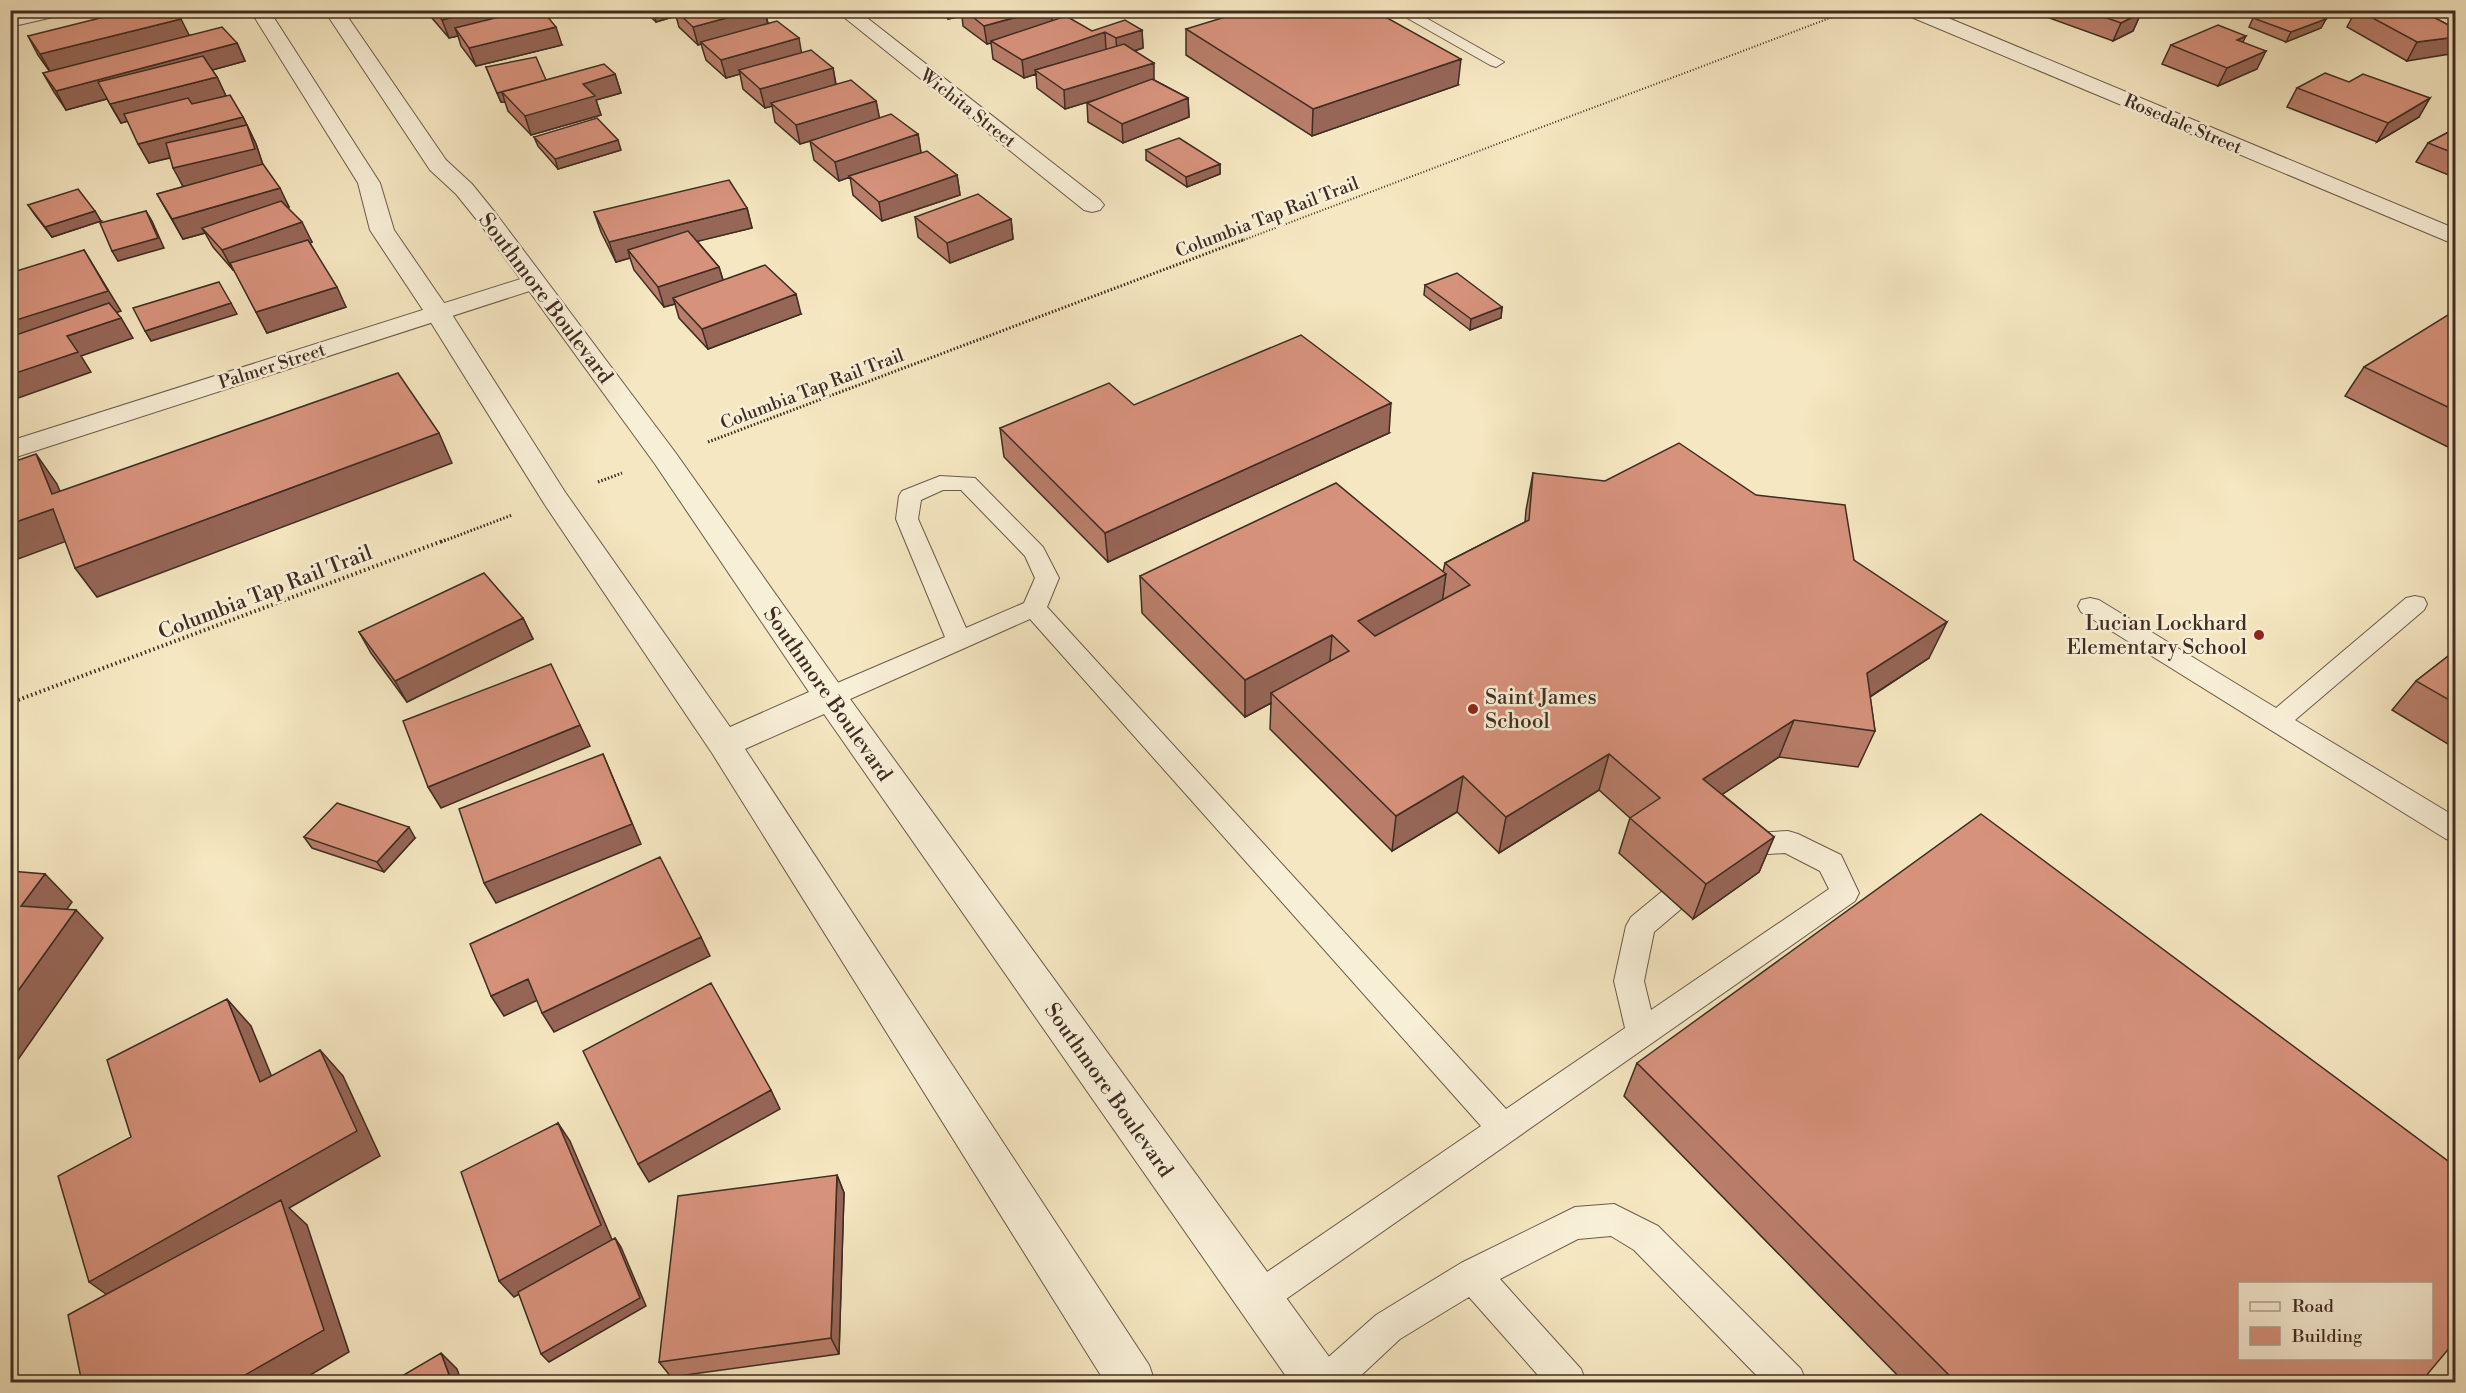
<svg xmlns="http://www.w3.org/2000/svg" width="2466" height="1393" viewBox="0 0 2466 1393" font-family="'Libre Bodoni',serif">
<style>
.lines{fill:none;stroke-linecap:round;stroke-linejoin:round}
.service-casing{stroke:#6c5b4a;stroke-width:2}
.minor-casing{stroke:#6c5b4a;stroke-width:2}
.tertiary-casing{stroke:#6c5b4a;stroke-width:2}
.path-far2{stroke:#3f2c22;stroke-width:2;stroke-dasharray:1 2;stroke-linecap:butt}
.path-far1{stroke:#3f2c22;stroke-width:3;stroke-dasharray:1.5 2;stroke-linecap:butt}
.path{stroke:#3f2c22;stroke-width:4;stroke-dasharray:1.5 3;stroke-linecap:butt}
.service{fill:#f8efd7;fill-rule:evenodd}
.minor{fill:#f8efd7;fill-rule:evenodd}
.tertiary{fill:#f8efd7;fill-rule:evenodd}
.wall{fill:#b97e6b;stroke:#3f2c22;stroke-width:1.5}
.shaded-wall{fill:#966657;stroke:#3f2c22;stroke-width:1.5}
.building{fill:#d7927c;stroke:#3f2c22;stroke-width:1.5;fill-rule:evenodd}
.poi-dot{fill:#8f2418;stroke:#f8efd7;stroke-width:2}
.labels{text-anchor:middle;stroke-width:5;stroke-linejoin:round;paint-order:stroke}
.far-street-label{font-size:18px;fill:#3f2c22;stroke:#f8efd7}
.street-label{font-size:21px;fill:#3f2c22;stroke:#f8efd7}
.poi-label{font-size:21px;fill:#3f2c22;stroke:#f8efd7;text-anchor:end}
</style>
<rect width="100%" height="100%" fill="#f5e7c1"/>
<filter id="stains"><feTurbulence type="fractalNoise" baseFrequency=".00333" numOctaves="4"/><feColorMatrix values="0 0 0 0 .2 0 0 0 0 .09 0 0 0 0 .02 0 0 0 .5 -.17"/></filter>
<radialGradient id="worn" r=".72"><stop offset=".6" stop-color="#630" stop-opacity="0"/><stop offset="1" stop-color="#630" stop-opacity=".3"/></radialGradient>
<g class="lines">
<defs>
<path id="service" d="M1393 10H1412L1504 62 1496 67 1490 65Z
M940 476 975 478 1043 547 1059 578 1047 607 1506 1109 1625 1028 1614 981 1626 926 1631 917 1688 870 1698 866 1708 870 1712 878 1708 886 1654 932 1644 981 1651 1010 1829 889 1820 871 1785 853 1737 856 1727 853 1723 845 1727 837 1737 834 1788 831 1798 834 1841 855 1859 893 1855 901 1269 1311 1257 1316 1245 1311 1240 1299 1245 1287 1481 1126 1030 619 839 704 830 706 821 704 817 697 821 690 945 637 896 519 899 496 902 491ZM943 490H961L1025 556 1035 578 1024 603 966 628 918 519 921 500Z
M2415 596 2424 598 2427 604 2424 610 2295 720 2456 817V842L2446 839 2081 612 2078 606 2081 600 2090 598 2099 600 2276 708 2406 598Z
M1614 1204 1658 1226 1801 1369 1806 1382H1763L1634 1250 1611 1236 1578 1239 1500 1279 1581 1369 1586 1382H1544L1469 1297 1400 1339 1354 1382H1310L1315 1369 1376 1315 1461 1263 1575 1207Z"/>
<path id="minor" d="M835 10H857L1100 200 1104 205 1100 210 1092 212 1084 210Z
M1902 10H1929L2456 229V245L1904 14Z
M533 275 542 277 545 282 542 287 10 459V441Z"/>
<path id="tertiary" d="M31 10H68L66 14 10 27V15Z
M250 10H269L380 183 394 230 451 313 565 492 730 727 809 692 655 464 481 225 456 194 430 170 324 10H343L446 160 472 184 497 215 675 452 842 688 1335 1365 1341 1382H1290L824 714 745 749 1149 1365 1155 1382H1105L712 753 545 505 425 313 370 230 358 183Z"/>
</defs>
<use href="#service" class="service-casing"/>
<use href="#minor" class="minor-casing"/>
<use href="#tertiary" class="tertiary-casing"/>
<path class="path-far2" d="M1241 241 1851 10"/>
<path class="path-far1" d="M708 442 1245 239
M598 482 622 473
M441 542 512 515"/>
<path class="path" d="M10 703 445 540"/>
<use href="#service" class="service"/>
<use href="#minor" class="minor"/>
<use href="#tertiary" class="tertiary"/>
</g>
<path class="wall" d="M429 10H507L509 15 562 45 476 66 461 46 458 36 449 38 432 18Z
M643 10H765L768 23 802 53 833 68 836 84 876 101 879 118 918 134 921 153 957 175 960 195 882 221 853 195 850 177 839 181 814 160 810 141 800 144 775 122 772 106 765 108 743 89 740 74 726 78 706 60 701 44 698 45 679 27 676 16 656 22Z
M940 10H1051L1052 20 1092 31 1142 30 1143 48 1135 51 1154 80 1188 98 1189 117 1123 143 1088 122 1087 103 1100 98 1065 109 1037 88 1036 74 1024 78 993 59 991 43 987 44 963 26 962 16 948 19Z
M2027 10H2134L2141 13 2133 31 2113 41Z
M2356 10H2420L2456 29 2407 61 2347 27Z
M2253 18 2326 19 2321 28 2286 42 2249 27Z
M1186 29 1458 85 1312 136 1186 55Z
M189 35 237 43 245 61 212 70 217 77 226 96 243 117 256 144 263 165 289 207 288 208 312 242 310 243 346 307 267 333 234 270H233L213 247 205 233 183 239 157 194 183 187 170 158 149 163 128 121 121 123 107 99 66 110 54 92 43 73 50 72 38 55 28 36Z
M2243 42 2257 69 2218 86 2162 64 2171 45Z
M486 67 546 80 615 74 621 93 596 100 601 115 531 135 508 111 505 102H501Z
M2349 82 2419 117 2377 142 2287 107 2297 88Z
M2456 128V178L2416 162 2428 143Z
M534 137 621 150 558 169 538 146Z
M1146 150 1220 164V174L1187 187 1146 160Z
M28 205 101 221 52 237 35 215Z
M747 208 752 228 697 241 719 267 723 280 801 314 708 349 679 318 675 304 664 307 634 270 630 258 616 262 601 232 594 212Z
M915 217 1011 219 1013 239 950 263 918 237Z
M1425 285 1502 307 1501 318 1470 330 1424 295Z
M2456 315V451L2345 396 2364 367Z
M1134 405 1389 433 1108 562 1004 457 1000 428Z
M1533 473 1854 560 1929 658 1870 697 1875 731 1858 767 1779 757 1722 794 1774 837 1759 872 1693 919 1619 853 1630 818 1599 790 1499 853 1457 812 1392 851 1270 729 1271 703 1245 717 1142 613 1140 576 1443 572 1445 563 1525 522 1526 510Z
M523 618 533 639 407 702 371 653 359 632Z
M2456 650V749L2392 710 2416 681Z
M304 837 415 838 384 872 312 848Z
M1637 1063 2420 1383H1905L1624 1096Z
M837 1175 844 1193 839 1354 671 1377 659 1362Z"/>
<path class="shaded-wall" d="M480 10H507L511 22 455 28 458 36 449 38 442 20Z
M653 10H674L676 16 656 22Z
M756 10H765L768 26 701 42V44L698 45 693 27Z
M947 10H961L962 16 948 19Z
M1042 10H1051L1053 26 991 41V43L987 44 984 26Z
M2141 13 2133 31 2113 41 2121 23Z
M181 19 190 37 51 73 40 54Z
M2326 19 2321 28 2286 42 2291 32Z
M556 27 562 45 476 66 469 48Z
M1142 30 1143 48 1117 56 1116 38Z
M1105 32 1106 50 1035 70 1036 74 1024 78 1022 60Z
M2246 36 2237 54V40Z
M2456 37V53L2407 61 2417 42Z
M799 38 802 56 739 70 740 74 726 78 721 60Z
M237 43 245 61 66 110 56 91Z
M2266 51 2257 69 2218 86 2227 68Z
M1461 59 1458 85 1312 136 1313 109Z
M1154 63V82L1065 109 1064 90Z
M833 68 836 87 771 103 772 106 765 108 760 89Z
M615 74 621 93 596 100 601 115 531 135 525 116 583 84Z
M217 77 226 96 121 123 110 104Z
M547 83 502 92 505 102H501L497 93Z
M1188 98 1189 117 1123 143 1122 124Z
M2430 98 2419 117 2377 142 2388 123Z
M876 101 880 120 800 144 796 125Z
M243 117 256 144 264 168 184 188 173 168 251 137 149 163 138 144Z
M918 134 921 153 849 176 850 177 839 181 835 162Z
M618 140 621 150 558 169 555 159Z
M1220 164V174L1187 187 1186 177Z
M957 175 960 195 882 221 879 202Z
M10 177 15 187 10 188Z
M280 188 289 207 206 232 202 228 205 233 183 239 172 219Z
M747 208 752 228 634 257 628 250 630 258 616 262 609 242Z
M95 211 101 221 52 237 45 227Z
M146 211 152 221 164 248 118 261 112 251Z
M1011 219 1013 239 950 263 947 243Z
M302 222 312 242 233 270 222 250Z
M84 250 121 311 10 347V322Z
M719 267 725 287 673 298 675 304 664 307 658 287Z
M337 287 346 307 267 333 256 312Z
M796 294 801 314 708 349 702 329Z
M231 303 237 314 151 341 145 331Z
M1502 307 1501 318 1470 330 1471 319Z
M121 318 133 338 81 356 91 372 10 401V375L67 336Z
M1391 403 1389 433 1108 562 1105 533Z
M439 433 452 463 97 597 75 568Z
M36 454 57 484 73 523 52 494Z
M53 509 75 538 10 562V524Z
M1446 574 1441 611 1355 657 1358 621Z
M523 618 533 639 407 702 395 681Z
M1947 622 1929 658 1851 709 1867 673Z
M1332 635 1329 672 1271 693V703L1245 717V680Z
M1794 720 1779 757 1691 815 1703 779Z
M580 725 590 746 441 808 428 787Z
M603 754 641 844 496 903 484 883Z
M1609 754 1599 790 1499 853 1506 817Z
M1463 776 1457 812 1392 851 1396 816Z
M409 827 415 838 384 872 377 862Z
M1774 837 1759 872 1693 919 1706 884Z
M45 874 72 902 49 934 21 906Z
M76 910 103 938 10 1071V1002Z
M701 937 710 956 554 1032 542 1013Z
M528 979 540 999 504 1016 491 996Z
M227 999 251 1026 285 1109 260 1082Z
M320 1050 343 1076 380 1156 289 1208 307 1225 349 1352 297 1383H231L89 1282Z
M771 1090 780 1109 649 1182 638 1164Z
M558 1123 570 1141 613 1242 514 1297 499 1281Z
M837 1175 844 1193 839 1354 831 1338Z
M615 1238 621 1247 646 1306 549 1362 541 1354Z
M441 1353 457 1369 462 1383H452Z"/>
<path class="building" d="M132 10H174L181 19 40 54 28 36Z
M434 10H480L442 20Z
M527 10H542L556 27 469 48 455 28Z
M675 10H756L693 27Z
M964 10H1042L984 26Z
M1248 10H1373L1461 59 1313 109 1186 29Z
M2085 10H2134L2141 13 2121 23Z
M2272 10H2304L2326 19 2291 32 2253 18Z
M2358 10H2420L2456 29V37L2417 42Z
M1066 16 1092 31 1125 20 1142 30 1116 38 1105 32 1022 60 991 41Z
M777 21 799 38 721 60 701 42Z
M2218 25 2246 36 2237 40 2266 51 2227 68 2171 45Z
M222 27 237 43 56 91 43 73Z
M1124 44 1154 63 1064 90 1035 70Z
M811 50 833 68 760 89 739 70Z
M203 56 217 77 110 104 98 82Z
M536 57 546 80 497 93 486 67Z
M604 64 615 74 583 84 595 96 525 116 502 92Z
M2325 73 2349 82 2363 74 2430 98 2388 123 2297 88Z
M1152 79 1188 98 1122 124 1087 103Z
M851 80 876 101 796 125 771 103Z
M230 95 243 117 138 144 124 114 188 98 192 104Z
M891 114 918 134 835 162 810 141Z
M597 118 618 140 555 159 534 137Z
M247 125 255 149 173 168 166 143Z
M2456 128V154L2428 143Z
M1179 138 1220 164 1186 177 1146 150Z
M927 151 957 175 879 202 849 176Z
M263 164 280 188 172 219 157 194Z
M729 180 747 208 609 242 594 212Z
M78 189 95 211 45 227 28 205Z
M978 194 1011 219 947 243 915 217Z
M281 201 302 222 222 250 202 228Z
M146 211 158 238 112 251 100 223Z
M688 231 719 267 658 287 628 250Z
M308 240 337 287 256 312 230 263Z
M84 250 108 291 10 322V273Z
M765 265 796 294 702 329 673 298Z
M1457 273 1502 307 1471 319 1425 285Z
M219 282 231 303 145 331 133 308Z
M109 303 121 318 67 336 78 352 10 375V337Z
M2451 313 2456 315V411L2364 367Z
M1301 335 1391 403 1105 533 1000 428 1109 383 1134 405Z
M398 373 439 433 75 568 53 509 10 524V463L36 454 52 494Z
M1679 443 1756 495 1845 505 1854 560 1947 622 1867 673 1875 731 1794 720 1703 779 1774 837 1706 884 1630 818 1660 798 1609 754 1506 817 1463 776 1396 816 1271 693 1349 651 1332 635 1245 680 1140 576 1336 483 1446 574 1358 621 1375 636 1470 585 1445 563 1529 520 1533 473 1605 481Z
M484 573 523 618 395 681 359 632Z
M2456 650V704L2416 681Z
M551 664 580 725 428 787 403 721Z
M603 754 632 824 484 883 459 809Z
M337 803 409 827 377 862 304 837Z
M1981 814 2456 1167V1340L2420 1383H1957L1637 1063ZM2240 1284H2432V1359H2240Z
M660 857 701 937 542 1013 528 979 491 996 470 944Z
M10 871 45 874 21 906 76 910 10 1002Z
M711 983 771 1090 638 1164 583 1051Z
M227 999 260 1082 320 1050 357 1131 89 1282 58 1176 131 1137 107 1060Z
M558 1123 601 1225 499 1281 461 1172Z
M837 1175 831 1338 659 1362 678 1196Z
M281 1200 324 1330 231 1383H82L68 1315Z
M615 1238 640 1298 541 1354 518 1292Z
M441 1353 452 1383H390Z"/>
<g class="poi-dot">
<circle cx="2259" cy="635" r="6"/>
<circle cx="1473" cy="709" r="6"/>
</g>
<g class="labels">
<g class="far-street-label">
<text transform="translate(968 108) rotate(38)" y="6">Wichita Street</text>
<text transform="translate(2183 124) rotate(23)" y="6">Rosedale Street</text>
<text transform="translate(1267 217) rotate(-21)" y="6">Columbia Tap Rail Trail</text>
<text transform="translate(272 366) rotate(-18)" y="6">Palmer Street</text>
<text transform="translate(812 389) rotate(-21)" y="6">Columbia Tap Rail Trail</text>
</g>
<g class="street-label">
<text transform="translate(546 298) rotate(53)" y="7">Southmore Boulevard</text>
<text transform="translate(265 592) rotate(-21)" y="7">Columbia Tap Rail Trail</text>
<text transform="translate(828 694) rotate(55)" y="7">Southmore Boulevard</text>
<text transform="translate(1109 1090) rotate(55)" y="7">Southmore Boulevard</text>
</g>
<g class="poi-label">
<text x="2247" y="630">Lucian Lockhard<tspan x="2247" dy="24">Elementary School</tspan></text>
<text x="1485" y="704" text-anchor="start">Saint James<tspan x="1485" dy="24">School</tspan></text>
</g>
</g>
<rect width="2466" height="1393" fill="none" stroke="#f5e7c1" stroke-width="36"/>
<rect x="12" y="12" width="2442" height="1369" fill="none" stroke="#3f2c22" stroke-width="3"/>
<rect x="18" y="18" width="2430" height="1357" fill="none" stroke="#3f2c22" stroke-width="1.5"/>
<rect x="2238" y="1282" width="195" height="78" fill="#f8efd7" stroke="#aea18f" stroke-width="1.5"/>
<rect x="2250" y="1302" width="30" height="9" fill="#f8efd7" stroke="#aea18f" stroke-width="1.5"/>
<text x="2292" y="1312" font-size="18" fill="#3f2c22">Road</text>
<rect x="2250" y="1327" width="30" height="18" fill="#d7927c" stroke="#aea18f" stroke-width="1.5"/>
<text x="2292" y="1342" font-size="18" fill="#3f2c22">Building</text>
<rect width="100%" height="100%" filter="url(#stains)"/>
<rect width="100%" height="100%" fill="url(#worn)"/>
</svg>
